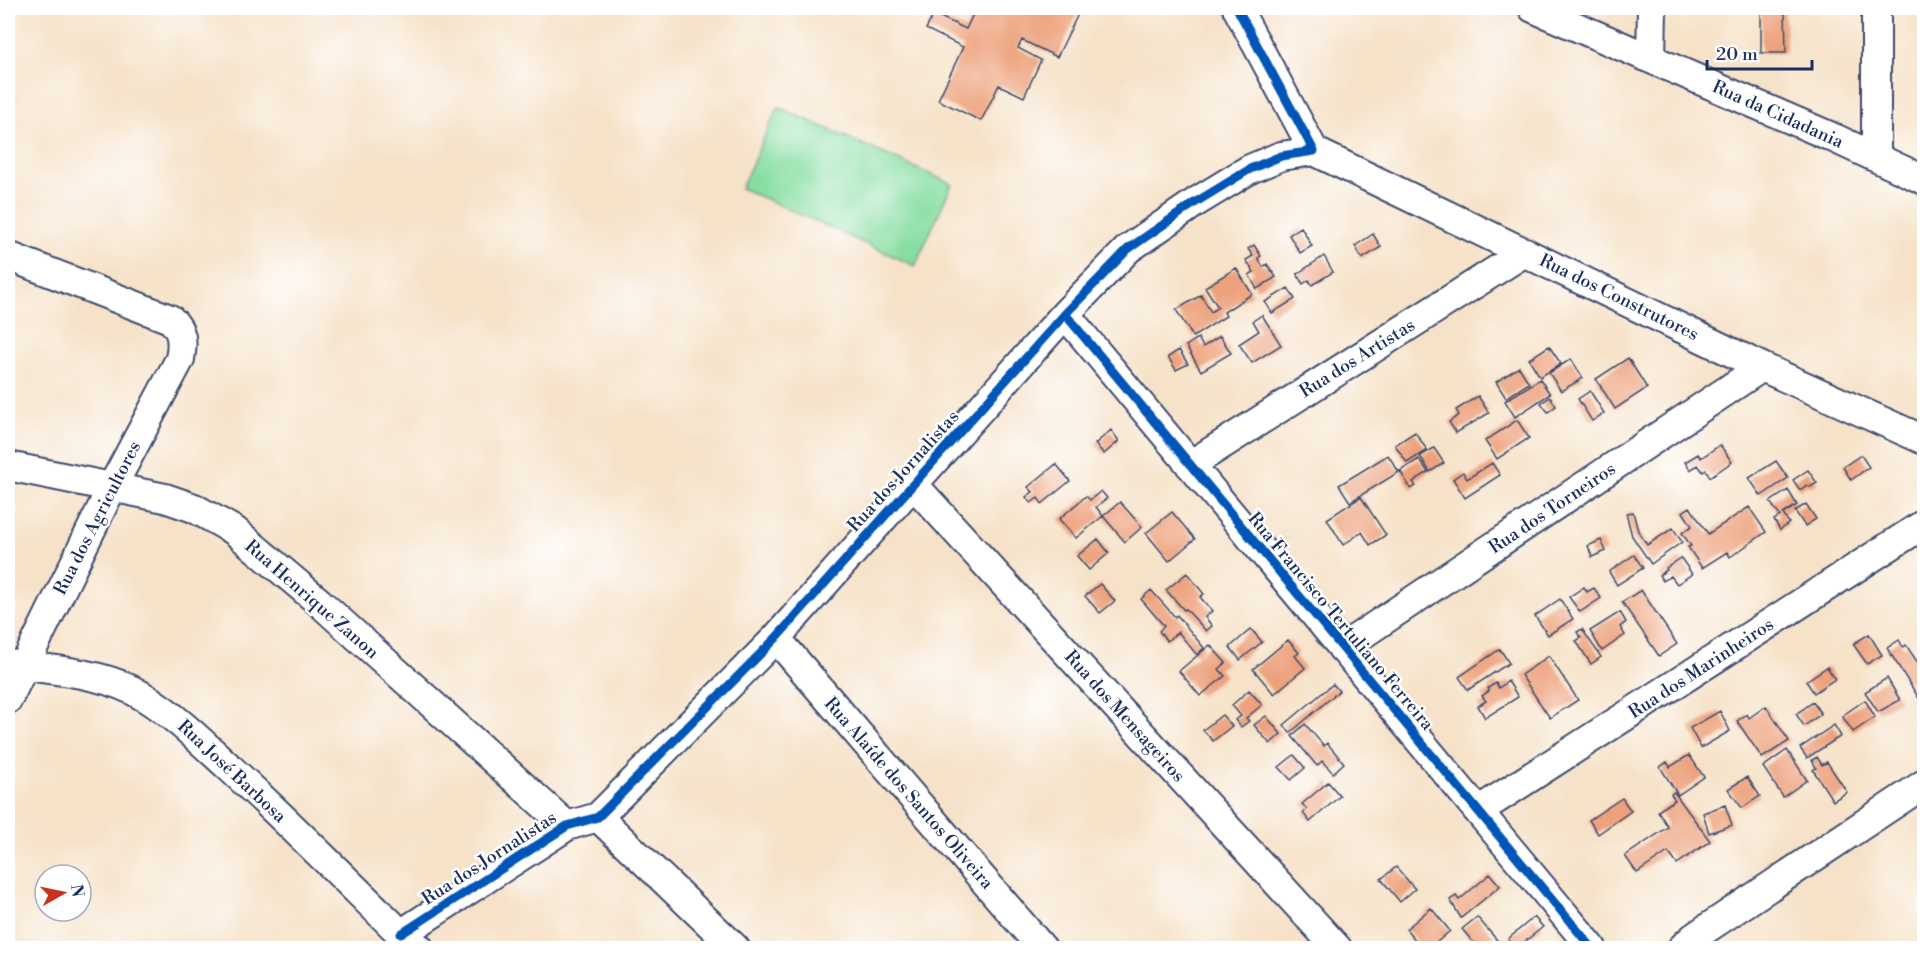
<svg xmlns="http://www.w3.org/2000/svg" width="1932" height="956" viewBox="0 0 1932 956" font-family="'Libre Bodoni',serif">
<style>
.green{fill:#87dea2;stroke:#518680;stroke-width:1.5}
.building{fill:#eda17b}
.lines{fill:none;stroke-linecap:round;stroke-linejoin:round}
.street-casing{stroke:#3c4a6e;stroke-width:32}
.street{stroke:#fff;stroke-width:28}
.cycleway-casing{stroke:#fff;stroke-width:13}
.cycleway{stroke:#0057b8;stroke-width:9}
.labels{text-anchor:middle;stroke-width:5;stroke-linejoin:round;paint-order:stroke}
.street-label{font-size:18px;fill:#1b2f5e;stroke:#fff}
</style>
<rect width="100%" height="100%" fill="#fff"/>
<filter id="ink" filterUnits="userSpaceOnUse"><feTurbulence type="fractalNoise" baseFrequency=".0167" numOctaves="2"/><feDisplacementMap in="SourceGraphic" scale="12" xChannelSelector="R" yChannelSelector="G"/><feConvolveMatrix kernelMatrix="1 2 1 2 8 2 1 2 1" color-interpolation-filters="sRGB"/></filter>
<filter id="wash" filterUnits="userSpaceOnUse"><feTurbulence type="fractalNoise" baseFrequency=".008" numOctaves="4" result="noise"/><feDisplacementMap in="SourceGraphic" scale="24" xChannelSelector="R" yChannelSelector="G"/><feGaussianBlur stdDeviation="1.35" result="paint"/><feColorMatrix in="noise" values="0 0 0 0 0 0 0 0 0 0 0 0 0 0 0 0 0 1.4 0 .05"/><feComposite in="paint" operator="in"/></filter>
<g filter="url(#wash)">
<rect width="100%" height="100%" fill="#f6e2c8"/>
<path class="green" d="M778 107 952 184 915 266 741 188Z"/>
<g id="blocks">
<path class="building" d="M960 8H1081L1057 57 1022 40 1018 48 1041 60 1024 97 999 85 981 121 938 100 963 47 926 29 934 14 966 29 973 14Z
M1747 8H1785L1786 53H1761V11L1747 12Z
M1301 227 1312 246 1300 253 1289 235Z
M1373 234 1381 247 1362 259 1355 246Z
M1254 245 1261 256 1258 258 1263 267 1267 264 1276 277 1257 289 1249 275 1254 272 1246 260 1253 256 1248 249Z
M1324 256 1333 272 1312 285 1309 280 1303 284 1297 274Z
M1236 268 1252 294 1224 312 1226 316 1193 337 1176 310 1201 295 1211 312 1218 307 1205 287Z
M1288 288 1295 299 1272 313 1265 302Z
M1262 315 1281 345 1252 363 1239 344 1259 331 1253 321Z
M1220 336 1231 353 1201 371 1186 346 1198 338 1203 347Z
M1549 346 1561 364 1540 377 1529 359Z
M1179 350 1188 364 1176 370 1168 357Z
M1628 358 1647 388 1615 409 1596 379Z
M1571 359 1583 378 1561 391 1549 373Z
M1519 367 1529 383 1506 398 1496 382Z
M1540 379 1550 394 1515 417 1505 401Z
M1590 391 1604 413 1592 421 1578 399Z
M1478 396 1489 413 1456 433 1449 422 1459 415 1456 410Z
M1550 397 1556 406 1548 412 1541 403Z
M1517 420 1529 438 1497 459 1485 441Z
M1111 430 1119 441 1104 454 1095 444Z
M1415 432 1427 450 1407 463 1395 445Z
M1720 445 1732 462 1710 477 1706 470 1703 472 1698 465 1690 470 1685 462 1698 454 1701 458Z
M1434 448 1444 463 1430 472 1420 456Z
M1388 455 1399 472 1350 502 1339 485Z
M1861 455 1869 467 1851 480 1843 467Z
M1419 459 1428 472 1413 482 1416 486 1411 489 1400 471Z
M1776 461 1788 478 1761 496 1749 478Z
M1492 463 1500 475 1465 498 1453 479 1463 472 1467 479Z
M1056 464 1070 481 1042 504 1038 498 1031 503 1026 497 1033 492 1028 487Z
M1808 470 1817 483 1810 487 1807 485 1800 490 1793 480Z
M1788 490 1797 505 1783 514 1789 523 1780 530 1774 520 1780 516 1770 502Z
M1101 491 1107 498 1096 507 1103 516 1076 538 1059 519 1086 496 1090 500Z
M1361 497 1386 535 1370 545 1362 532 1343 545 1327 519Z
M1120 502 1142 527 1125 542 1103 516Z
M1806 504 1816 519 1805 526 1795 511Z
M1690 507 1708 534 1749 507 1766 532 1730 557 1727 552 1702 568 1688 547 1691 546 1682 533 1692 526 1683 512Z
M1172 512 1195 539 1169 561 1146 533Z
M1633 512 1638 531 1647 545 1673 528 1682 542 1651 564 1632 536 1626 513Z
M1098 539 1109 553 1089 570 1077 556Z
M1601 540 1606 551 1592 557 1588 546Z
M1634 555 1643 568 1617 585 1609 572Z
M1681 558 1692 574 1677 584 1671 576 1663 581 1659 575 1667 570 1666 568Z
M1187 573 1204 594 1200 597 1212 611 1205 617 1212 626 1206 631 1186 609 1184 610 1166 590Z
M1100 584 1115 601 1100 613 1085 596Z
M1584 587 1587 592 1594 588 1601 598 1580 612 1569 597Z
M1151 590 1175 617 1177 615 1204 648 1197 655 1178 632 1167 641 1159 631 1164 626 1141 599Z
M1641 590 1677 644 1659 656 1622 602Z
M1560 599 1573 619 1548 635 1535 616Z
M1620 612 1626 622 1620 627 1625 635 1602 651 1590 631Z
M1251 629 1262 642 1240 660 1230 647Z
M1582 629 1601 657 1591 664 1576 641 1581 638 1577 632Z
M1869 634 1882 655 1867 664 1853 644Z
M1288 640 1299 653 1295 656 1305 668 1274 694 1253 669Z
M1899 640 1903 647 1906 645 1924 672V693L1918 697 1887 648Z
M1210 645 1226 663 1219 669 1225 676 1200 696 1179 671Z
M1500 649 1509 663 1468 690 1459 677Z
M1549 656 1578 700 1550 718 1521 675Z
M1827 667 1835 679 1814 693 1806 681Z
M1887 678 1900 700 1878 712 1865 692Z
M1508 681 1518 697 1485 718 1478 706 1486 701 1482 696 1489 691 1488 688 1496 683 1499 688Z
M1333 684 1339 691 1290 733 1284 725Z
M1249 690 1262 705 1246 718 1249 721 1241 727 1235 720 1241 716 1232 705Z
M1865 700 1875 717 1853 732 1842 716Z
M1813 702 1821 714 1804 726 1796 714Z
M1766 706 1789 741 1762 758 1737 721 1747 714 1749 718Z
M1720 711 1730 731 1701 748 1690 728Z
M1222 715 1232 726 1213 741 1203 730Z
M1266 716 1281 734 1270 744 1254 725Z
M1305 724 1324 746 1327 743 1344 763 1333 773 1322 761 1317 766 1292 736Z
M1834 725 1841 736 1807 758 1800 748Z
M1787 750 1807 780 1783 797 1763 767Z
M1294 755 1305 768 1291 780 1279 767Z
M1689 755 1704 777 1678 795 1660 767 1667 762 1670 767Z
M1817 757 1822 765 1827 762 1847 792 1833 801 1813 770 1816 768 1812 760Z
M1747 777 1760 796 1742 808 1728 789Z
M1328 782 1340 796 1310 822 1303 813 1307 809 1302 804Z
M1674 792 1710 841 1677 864 1668 852 1637 873 1625 856 1668 827 1658 811 1675 800 1671 794Z
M1622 798 1631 811 1598 834 1589 820Z
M1725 805 1732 825 1709 833 1703 813Z
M1396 867 1415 889 1400 902 1381 879Z
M1490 874 1500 886 1461 918 1450 900 1456 896 1459 900Z
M1431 908 1450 931 1430 948H1422L1406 929Z
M1477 917 1497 940 1487 948H1478L1462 929Z
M1534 917 1543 927 1523 943 1527 948H1516L1508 939Z"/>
</g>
</g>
<g filter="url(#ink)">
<use href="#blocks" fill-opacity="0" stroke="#3c4a6e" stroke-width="1.5"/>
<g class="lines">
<defs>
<path id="street" d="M1533 8 1834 138 1924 180
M1876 8V157
M1651 59 1652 8
M1314 151 1762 367 1924 440
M8 256 170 319C183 330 183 343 180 359L112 487 8 699
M1065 314 1592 948
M1190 465 1525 252
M8 466 165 498 194 508 235 531 319 602 567 826
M913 484 1337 948
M776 638 1042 948
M1342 648 1762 367
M8 664C47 669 96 672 132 690 170 710 200 741 231 769 289 823 345 879 401 934L419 948
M1478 811 1924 524
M598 817 735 948
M401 934 567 826 598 817 776 638 1065 314 1128 249 1196 202 1250 169 1281 156 1314 151 1237 8
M1682 948 1694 937 1924 784"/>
</defs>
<use href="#street" class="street-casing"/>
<use href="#street" class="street"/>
<defs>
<path id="cycleway" d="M1065 314 1592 948
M401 934 567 826 598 817 776 638 1065 314 1128 249 1196 202 1250 169 1281 156 1314 151 1237 8"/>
</defs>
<use href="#cycleway" class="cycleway-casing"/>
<use href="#cycleway" class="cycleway"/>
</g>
</g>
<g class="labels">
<g class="street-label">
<text transform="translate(1778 114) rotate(24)" y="6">Rua da Cidadania</text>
<text transform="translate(1619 297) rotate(26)" y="6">Rua dos Construtores</text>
<text transform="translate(1357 358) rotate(-32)" y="6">Rua dos Artistas</text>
<text transform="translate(903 471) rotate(-48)" y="6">Rua dos Jornalistas</text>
<text transform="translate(1552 508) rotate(-34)" y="6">Rua dos Torneiros</text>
<text transform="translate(97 518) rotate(-63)" y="6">Rua dos Agricultores</text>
<text transform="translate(312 599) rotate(41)" y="6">Rua Henrique Zanon</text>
<text transform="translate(1341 621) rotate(50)" y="6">Rua Francisco Tertuliano Ferreira</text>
<text transform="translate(1701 668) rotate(-33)" y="6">Rua dos Marinheiros</text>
<text transform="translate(1125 716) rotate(48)" y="6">Rua dos Mensageiros</text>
<text transform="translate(232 771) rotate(43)" y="6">Rua José Barbosa</text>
<text transform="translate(909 793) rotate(49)" y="6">Rua Alaíde dos Santos Oliveira</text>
<text transform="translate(489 858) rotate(-33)" y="6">Rua dos Jornalistas</text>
</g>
</g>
<rect width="1932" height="956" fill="none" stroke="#fff" stroke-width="30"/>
<g transform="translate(63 893) rotate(81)"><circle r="28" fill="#ffffff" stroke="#a4acbf" stroke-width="1.5"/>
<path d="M0-4.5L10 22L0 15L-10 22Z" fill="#c8321e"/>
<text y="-9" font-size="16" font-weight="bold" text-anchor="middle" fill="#1b2f5e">N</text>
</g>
<path d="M1707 60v9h105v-9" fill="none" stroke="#1b2f5e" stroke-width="3"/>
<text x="1716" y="60" font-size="18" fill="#1b2f5e" stroke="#ffffff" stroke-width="4.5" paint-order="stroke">20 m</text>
</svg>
